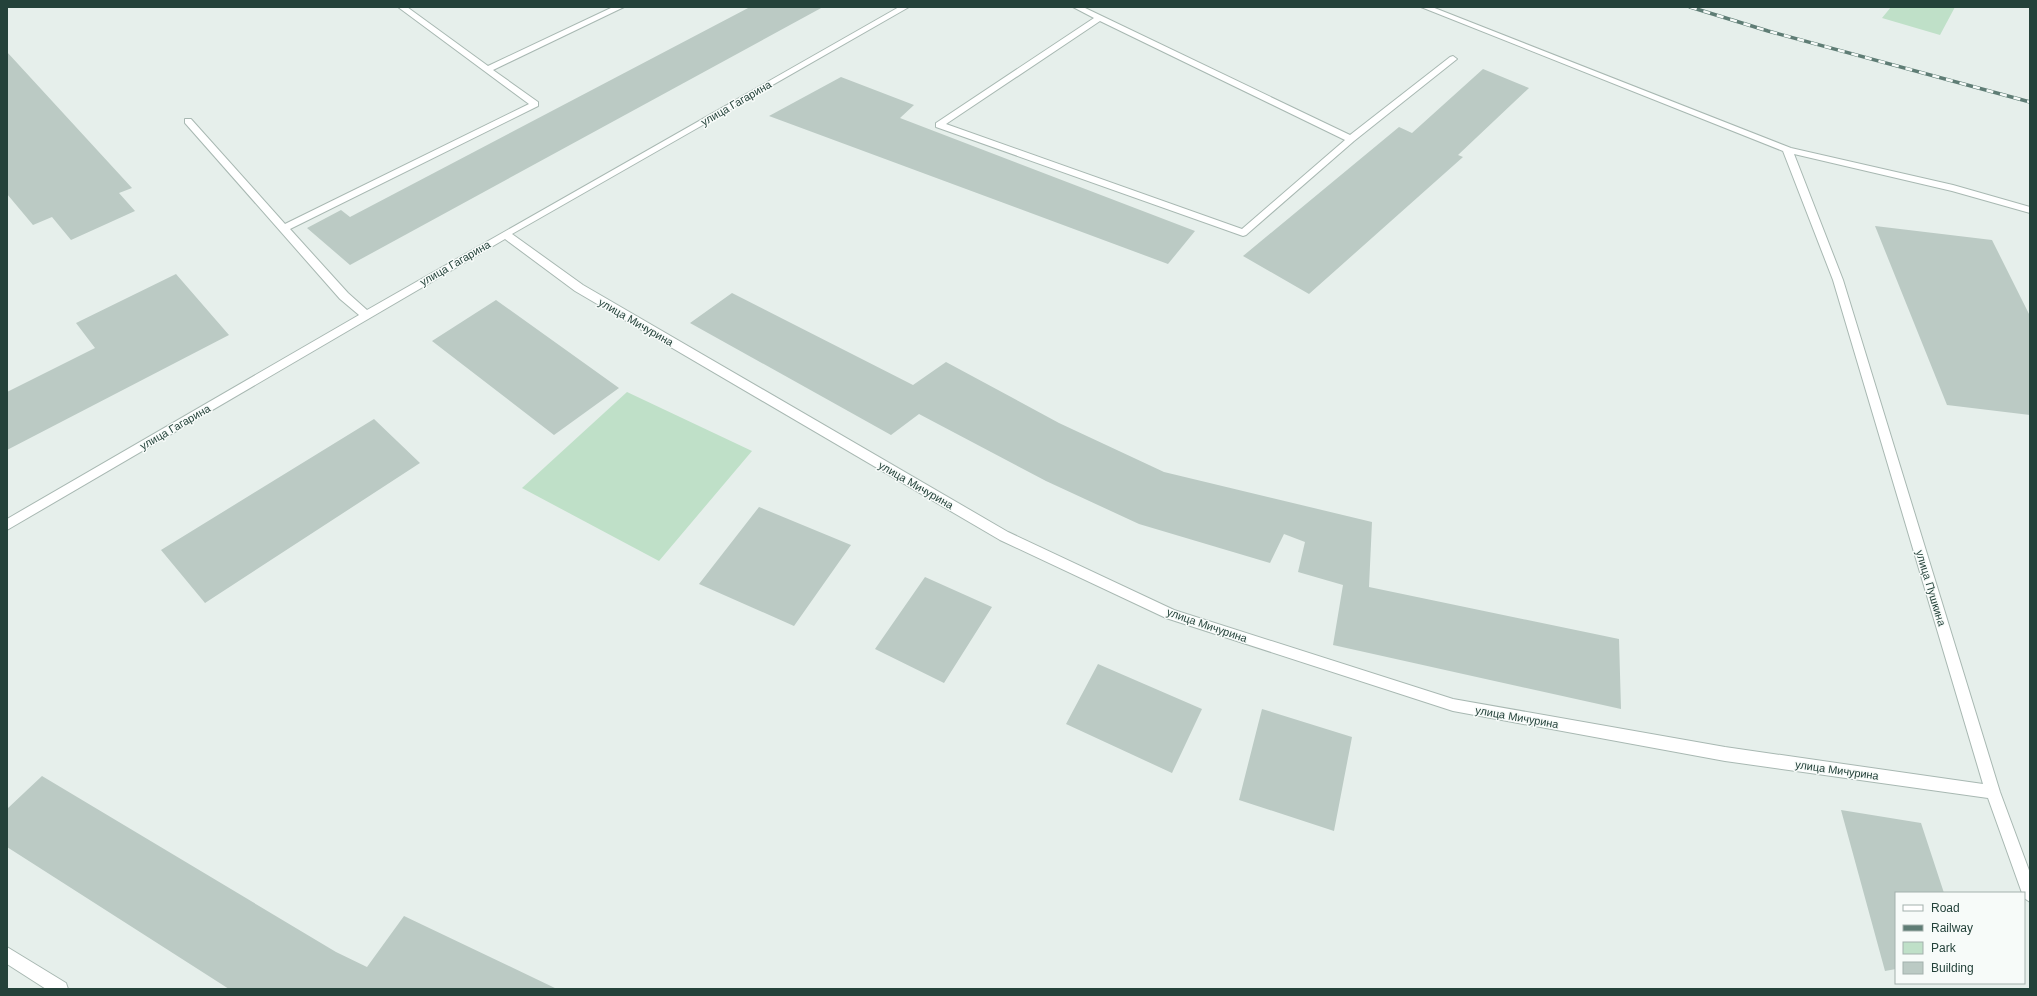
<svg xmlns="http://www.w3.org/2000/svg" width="2037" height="996" viewBox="0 0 2037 996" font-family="Helvetica,sans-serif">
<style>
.green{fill:#bfe0c8}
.building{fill:#bbcac4}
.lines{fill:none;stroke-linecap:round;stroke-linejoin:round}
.minor-casing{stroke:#a8b8b2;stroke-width:2}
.minor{fill:#fff;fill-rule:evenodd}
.rail-casing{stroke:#5f7d75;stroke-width:3.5}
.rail{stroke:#f7fbf9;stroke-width:2.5;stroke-dasharray:7;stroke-linecap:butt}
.labels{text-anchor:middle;stroke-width:3;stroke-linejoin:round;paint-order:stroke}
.street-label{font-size:11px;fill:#24423a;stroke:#f7fbf9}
</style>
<rect width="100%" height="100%" fill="#e6efeb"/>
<path class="green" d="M1891 7H1955L1940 35 1882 18Z
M627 392 752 451 659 561 522 488Z"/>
<path class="building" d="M750 7H823L350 265 307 228 341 210 350 217Z
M7 52 132 188 119 193 135 211 71 240 52 217 33 225 7 194Z
M1483 69 1529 88 1458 155 1463 157 1309 294 1243 256 1399 127 1412 133Z
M841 77 914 105 900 118 1195 231 1168 264 769 116Z
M1875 226 1992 240 2030 316V415L1947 405Z
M176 274 229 335 7 450V392L95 348 76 323Z
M732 293 913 385 946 362 1059 423 1164 472 1372 522 1369 587 1619 639 1621 709 1333 645 1343 585 1298 572 1305 542 1284 534 1270 563 1139 524 1046 481 919 414 891 435 690 323Z
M496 300 619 388 554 435 432 341Z
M374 419 420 463 205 603 161 550Z
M759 507 851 545 794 626 699 584Z
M925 577 992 607 944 683 875 649Z
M1098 664 1202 709 1172 773 1066 724Z
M1262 709 1352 737 1334 831 1239 800Z
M42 776 336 952 367 967 404 916 557 989H229L7 847V809Z
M1841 810 1921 823 1944 893H1896V969L1885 971Z"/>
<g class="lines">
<defs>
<path id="minor" d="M398 7H407L488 66 613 7H624L493 70 538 102V106L290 229 348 293 367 310 899 7H909L512 234 583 285 1008 532 1174 610 1453 699 1725 747 1983 784 1833 280 1783 151 1421 7H1432L1791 148 1953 185 2030 207V213L1952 191 1794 154 1843 280 2000 792 2030 873V902L2024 898V893H2022L1988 798 1725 761 1453 711 1166 618 1000 540 575 291 505 239 7 530V519L359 315 340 299 185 123V119H191L285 224 529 104Z
M1073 7H1083L1350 135 1450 57 1453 56 1457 59 1354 141 1246 235 1243 236 936 127V123L1094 18ZM1100 21 1345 140 1242 229 946 124Z
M7 947 66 983 68 989H46L7 964Z"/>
</defs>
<use href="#minor" class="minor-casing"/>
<use href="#minor" class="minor"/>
<defs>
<path id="rail" d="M1690 7 1768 31 2030 102"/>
</defs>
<use href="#rail" class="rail-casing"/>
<use href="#rail" class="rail"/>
</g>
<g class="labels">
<g class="street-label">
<text transform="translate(736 103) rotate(-30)" y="4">улица Гагарина</text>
<text transform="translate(455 263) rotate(-30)" y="4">улица Гагарина</text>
<text transform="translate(636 322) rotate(30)" y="4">улица Мичурина</text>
<text transform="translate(175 427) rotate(-30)" y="4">улица Гагарина</text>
<text transform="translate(916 485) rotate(30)" y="4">улица Мичурина</text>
<text transform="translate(1931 588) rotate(73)" y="4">улица Пушкина</text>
<text transform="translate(1207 625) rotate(19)" y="4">улица Мичурина</text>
<text transform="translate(1517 717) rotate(10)" y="4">улица Мичурина</text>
<text transform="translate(1837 770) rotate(8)" y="4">улица Мичурина</text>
</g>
</g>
<rect width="2037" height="996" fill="none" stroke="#24423a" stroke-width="16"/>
<rect x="1895" y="892" width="130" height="92" fill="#f7fbf9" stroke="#a3b1ad"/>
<rect x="1903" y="905" width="20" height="6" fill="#ffffff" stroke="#a3b1ad"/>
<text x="1931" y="912" font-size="12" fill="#24423a">Road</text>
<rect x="1903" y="925" width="20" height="6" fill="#5f7d75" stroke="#a3b1ad"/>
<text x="1931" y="932" font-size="12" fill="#24423a">Railway</text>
<rect x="1903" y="942" width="20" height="12" fill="#bfe0c8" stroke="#a3b1ad"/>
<text x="1931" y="952" font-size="12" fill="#24423a">Park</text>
<rect x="1903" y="962" width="20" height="12" fill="#bbcac4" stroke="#a3b1ad"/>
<text x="1931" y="972" font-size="12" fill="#24423a">Building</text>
</svg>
